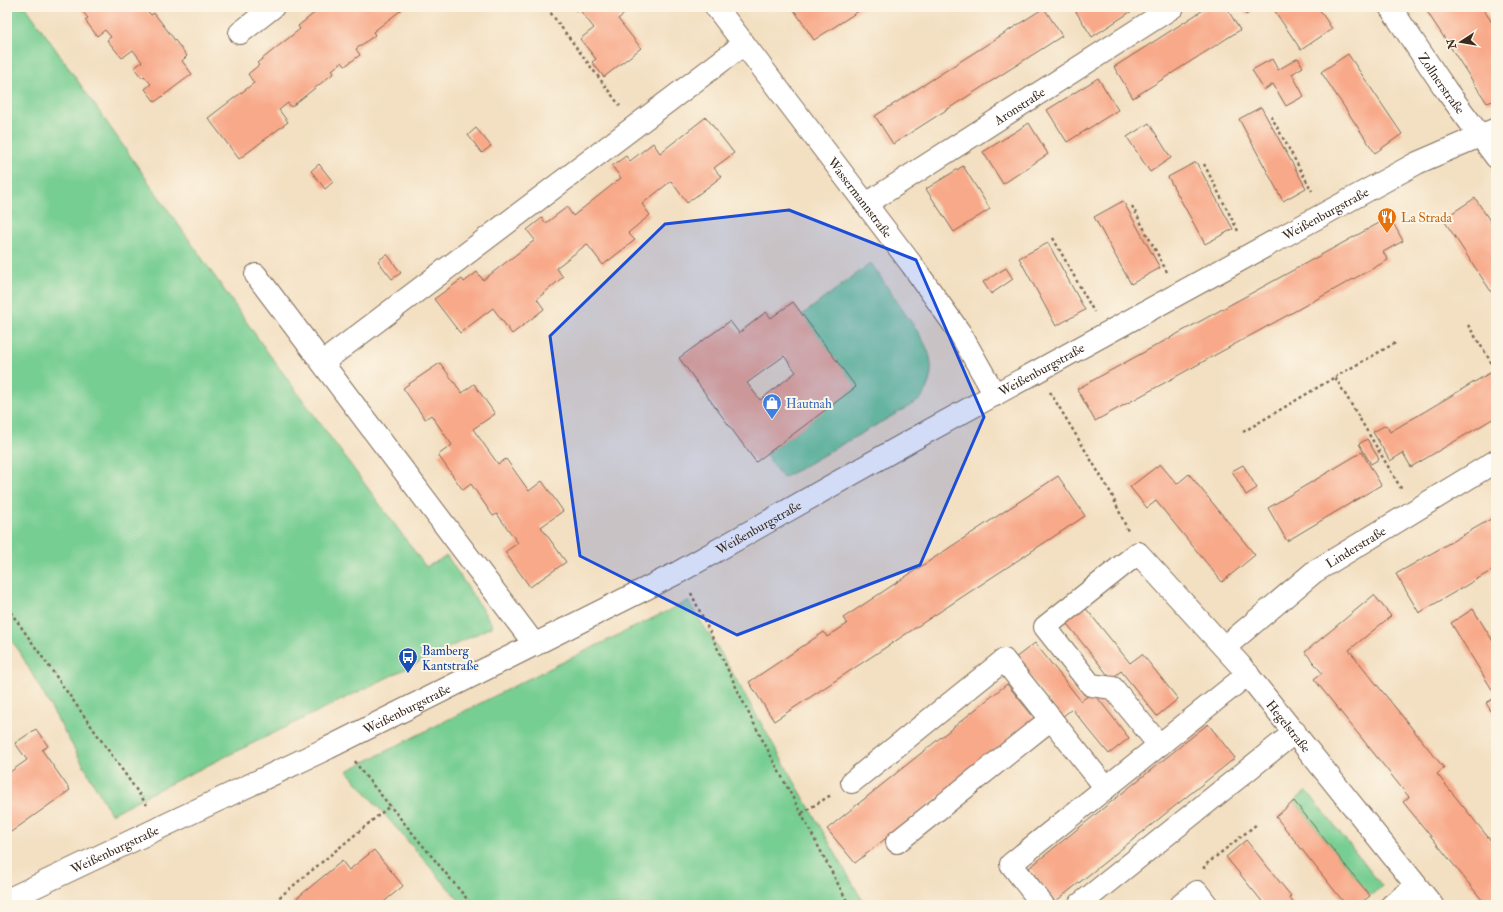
<svg xmlns="http://www.w3.org/2000/svg" width="1503" height="912" viewBox="0 0 1503 912" font-family="'IM FELL Double Pica',serif">
<style>
.green{fill:#77ce93;stroke:#597c58}
.building{fill:#f8a989;fill-rule:evenodd}
.lines{fill:none;stroke-linecap:round;stroke-linejoin:round}
.minor-casing{stroke:#7b6957;stroke-width:24}
.path{stroke:#7b6957;stroke-width:2.5;stroke-dasharray:3 3;stroke-linecap:butt}
.minor{stroke:#fff;stroke-width:22}
.marked{fill:#1d4ed8;fill-opacity:0.2;stroke:#1d4ed8;stroke-width:3;stroke-linejoin:round}
.labels{text-anchor:middle;stroke-width:4;stroke-linejoin:round;paint-order:stroke}
.street-label{font-size:13px;fill:#3b2a1e;stroke:#fcf5e5}
.food-label{font-size:13px;fill:#c56008;stroke:#fcf5e5;text-anchor:start}
.shop-label{font-size:13px;fill:#366cbe;stroke:#fcf5e5;text-anchor:start}
.transit-label{font-size:13px;fill:#164399;stroke:#fcf5e5;text-anchor:start}
</style>
<rect width="100%" height="100%" fill="#fcf5e5"/>
<filter id="ink" filterUnits="userSpaceOnUse"><feTurbulence type="fractalNoise" baseFrequency=".025" numOctaves="2"/><feDisplacementMap in="SourceGraphic" scale="8" xChannelSelector="R" yChannelSelector="G"/><feConvolveMatrix kernelMatrix="1 2 1 2 8 2 1 2 1" color-interpolation-filters="sRGB"/></filter>
<filter id="wash" filterUnits="userSpaceOnUse"><feTurbulence type="fractalNoise" baseFrequency=".012" numOctaves="4" result="noise"/><feDisplacementMap in="SourceGraphic" scale="16" xChannelSelector="R" yChannelSelector="G"/><feGaussianBlur stdDeviation="0.9" result="paint"/><feColorMatrix in="noise" values="0 0 0 0 0 0 0 0 0 0 0 0 0 0 0 0 0 1.4 0 .05"/><feComposite in="paint" operator="in"/></filter>
<g filter="url(#wash)">
<rect width="100%" height="100%" fill="#f3dfc1"/>
<path class="green" d="M7 7H26L269 354 426 567 447 556 493 626 149 794 111 814 18 649 7 636Z
M871 263C882 279 893 296 904 312 925 342 944 364 920 400L783 478 765 455 855 387 802 315Z
M688 601 718 648 865 905H463L347 771 526 680Z
M1307 791 1382 886 1370 896 1294 801Z"/>
<g id="blocks">
<path class="building" d="M79 7H144L151 15 154 13 187 56 182 61 192 74 155 102 145 89 151 84 144 76 142 78 134 68 142 62 133 50 122 58 107 40 111 37 105 30 97 36 85 20 88 18Z
M322 7H405L373 32 375 35 356 49 360 55 345 66 342 62 332 70 334 73 291 107 288 103 279 110 288 122 239 159 208 118 254 83 248 74 259 65 257 63 300 29 298 26Z
M573 7H633L618 19 641 48 604 77 592 62 596 59 580 39 594 28 579 9 576 11Z
M792 7H865L814 40Z
M1073 7H1138L1092 37Z
M1208 7H1226L1240 30 1133 98 1114 67Z
M1240 7H1258L1246 15Z
M1272 7H1318L1332 29 1301 50Z
M1424 7H1482L1496 29V100L1487 103Z
M1044 8 1062 36 893 144 875 116Z
M1348 54 1402 134 1375 153 1321 72Z
M1298 58 1303 67 1292 74 1304 96 1286 106 1273 84 1264 90 1252 70 1272 59 1278 70Z
M1098 78 1118 110 1067 142 1047 110Z
M1261 107 1306 188 1283 201 1239 119Z
M706 117 734 153 714 168 721 177 687 203 671 181 642 204 650 215 628 233 635 240 603 265 587 244 556 268 563 277 537 299 544 309 512 334 493 308 460 333 434 299 462 279 464 282 477 272 483 280 535 240 527 230 542 218 546 223 567 207 573 216 621 178 612 166 626 156 630 161 653 143 660 153Z
M1029 123 1048 154 1003 184 983 152Z
M1149 123 1171 158 1150 172 1127 137Z
M476 128 491 146 482 153 468 135Z
M1196 162 1233 229 1205 244 1168 177Z
M319 164 333 182 325 189 311 171Z
M963 166 990 209 954 232 926 189Z
M1475 198 1496 230V299L1443 219Z
M1123 201 1160 268 1131 284 1094 217Z
M1390 217 1403 241 1383 252 1388 260 1095 421 1077 389Z
M1048 243 1085 310 1056 326 1019 258Z
M387 254 401 273 392 279 378 261Z
M1006 268 1013 279 991 294 983 282Z
M793 302 856 387 756 462 679 358 730 321 739 333 766 312 771 318ZM784 356 796 372 760 400 747 383Z
M440 363 462 393 474 384 495 414 473 429 498 464 506 459 529 491 542 481 563 511 541 527 566 562 530 587 505 552 518 543 497 514 493 516 471 484 463 490 438 455 452 445 431 415 425 419 403 388Z
M1493 371 1496 376V417L1411 467 1403 453 1390 461 1373 432 1386 425 1390 432Z
M1367 439 1379 459 1371 464 1359 444Z
M1362 452 1381 485 1287 541 1268 508Z
M1160 464 1177 484 1189 474 1255 555 1222 582 1156 501 1147 508 1130 487Z
M1243 465 1257 488 1246 495 1232 471Z
M1058 476 1085 516 774 721 749 682 824 632 827 637 847 624 843 618Z
M1496 516V568L1419 613 1396 574Z
M1374 595 1391 616 1349 650 1444 768 1437 774 1496 847V905H1486L1429 834 1403 802 1409 797 1314 679 1322 673 1305 652Z
M1083 605 1130 663 1142 654 1178 699 1157 716 1121 671 1111 679 1064 620Z
M1473 609 1496 646V696L1451 623Z
M1035 643 1081 701 1093 692 1129 738 1109 754 1072 709 1062 717 1015 658Z
M1007 684 1035 719 855 863 827 829Z
M1496 697V719L1486 703Z
M1208 724 1235 758 1055 902 1029 868Z
M36 729 48 746 42 750 70 790 11 832 7 826V774L27 760 15 743Z
M1294 801 1370 896 1358 905H1346L1276 817Z
M1246 840 1291 896 1289 897 1295 905H1265L1226 857Z
M374 850 403 886 380 905H295L292 902 342 861 349 870Z"/>
</g>
</g>
<g filter="url(#ink)">
<use href="#blocks" fill-opacity="0" stroke="#7b6957" stroke-width="1"/>
<g class="lines">
<defs>
<g id="minor">
<path id="s1" d="M716 7 912 265 960 333 995 395"/>
<path id="s2" d="M1390 7 1446 90 1496 157"/>
<path d="M240 33 273 7"/>
<path id="s3" d="M866 204 1173 7"/>
<path d="M256 275 535 645"/>
<path d="M323 362 744 44"/>
<path id="s4" d="M1225 647 1314 572 1496 461"/>
<path id="s5" d="M1159 745 1113 688 1091 685 1045 627 1138 553 1240 665 1432 905"/>
<path d="M852 782 1004 660 1106 788"/>
<path d="M897 842 1051 719"/>
<path id="s6" d="M7 900 328 748 679 572 912 440 1417 163 1496 129"/>
<path d="M1043 905 1011 864 1248 674"/>
<path d="M1079 905 1295 732"/>
<path d="M1181 905 1197 892 1207 905"/>
<path d="M1392 905 1416 886"/>
</g>
</defs>
<use href="#minor" class="minor-casing"/>
<path class="path" d="M547 8 620 106
M1271 116 1312 191
M1204 164 1239 233
M1132 206 1167 272
M1053 238 1094 312
M1468 325 1496 370
M1335 377 1397 342
M1050 392 1111 493 1128 531
M1243 432 1335 377 1402 490
M691 593 750 716 849 905
M7 607 147 805
M355 761 362 772 472 905
M802 813 831 795
M1204 869V866L1257 824
M270 905 391 805"/>
<use href="#minor" class="minor"/>
</g>
</g>
<path class="marked" d="M789 210 916 260 984 417 920 565 737 635 580 556 550 336 665 224Z"/>
<defs>
<symbol id="restaurant-pin" viewBox="-11 -11 22 30"><path d="M0 17L-7.5 6A9.5 9.5 0 1 1 7.5 6Z" fill="#e8710a" stroke="#fcf5e5"/><path d="M-5-6h1v4h1v-4h1v4h1v-4h1v5L-1.5 .5V6h-2V.5L-5-1ZM5-6V6H3V1.5H1.5Q1.5-4 5-6Z" fill="#fff"/></symbol>
<symbol id="shop-pin" viewBox="-11 -11 22 30"><path d="M0 17L-7.5 6A9.5 9.5 0 1 1 7.5 6Z" fill="#3f7fe0" stroke="#fcf5e5"/><path d="M-5-2.5h2.3a2.7 3.5 0 0 1 5.4 0H5L5.5 6h-11ZM-1.5-2.5h3a1.5 2.3 0 0 0-3 0Z" fill="#fff"/></symbol>
<symbol id="bus-pin" viewBox="-11 -11 22 30"><path d="M0 17L-7.5 6A9.5 9.5 0 1 1 7.5 6Z" fill="#1a4fb4" stroke="#fcf5e5"/><path d="M-5-6H5V4H4V6H2V4H-2V6H-4V4H-5ZM-3.5-4V0h7V-4ZM-3.5 1.2v1.5H-2V1.2ZM2 1.2v1.5H3.5V1.2Z" fill="#fff"/></symbol>
</defs>
<g fill-rule="evenodd">
<use href="#restaurant-pin" x="1376" y="206" width="22" height="30"/>
<use href="#shop-pin" x="761" y="392" width="22" height="30"/>
<use href="#bus-pin" x="397" y="646" width="22" height="30"/>
</g>
<g class="labels">
<g class="street-label">
<text dy="5" stroke="none"><textPath href="#s2" startOffset="92">Zollnerstraße</textPath></text>
<text dy="5" stroke="none"><textPath href="#s3" startOffset="182">Aronstraße</textPath></text>
<text dy="5" stroke="none"><textPath href="#s1" startOffset="239">Wassermannstraße</textPath></text>
<text dy="5" stroke="none"><textPath href="#s6" startOffset="1487">Weißenburgstraße</textPath></text>
<text dy="5" stroke="none"><textPath href="#s6" startOffset="1163">Weißenburgstraße</textPath></text>
<text dy="5" stroke="none"><textPath href="#s6" startOffset="839">Weißenburgstraße</textPath></text>
<text dy="5" stroke="none"><textPath href="#s4" startOffset="165">Linderstraße</textPath></text>
<text dy="5" stroke="none"><textPath href="#s6" startOffset="443">Weißenburgstraße</textPath></text>
<text dy="5" stroke="none"><textPath href="#s5" startOffset="518">Hegelstraße</textPath></text>
<text dy="5" stroke="none"><textPath href="#s6" startOffset="119">Weißenburgstraße</textPath></text>
</g>
<g class="food-label">
<text x="1401" y="222">La Strada</text>
</g>
<g class="shop-label">
<text x="786" y="408">Hautnah</text>
</g>
<g class="transit-label">
<text x="422" y="655">Bamberg<tspan x="422" dy="15">Kantstraße</tspan></text>
</g>
</g>
<rect width="1503" height="912" fill="none" stroke="#fcf5e5" stroke-width="24"/>
<g transform="translate(1461 42) rotate(258)" stroke="#fcf5e5" stroke-width="3" paint-order="stroke">
<path d="M0-3L7 15L0 10L-7 15Z" fill="#3b2a1e"/>
<text y="-6" font-size="11" font-weight="bold" text-anchor="middle" fill="#3b2a1e">N</text>
</g>
</svg>
